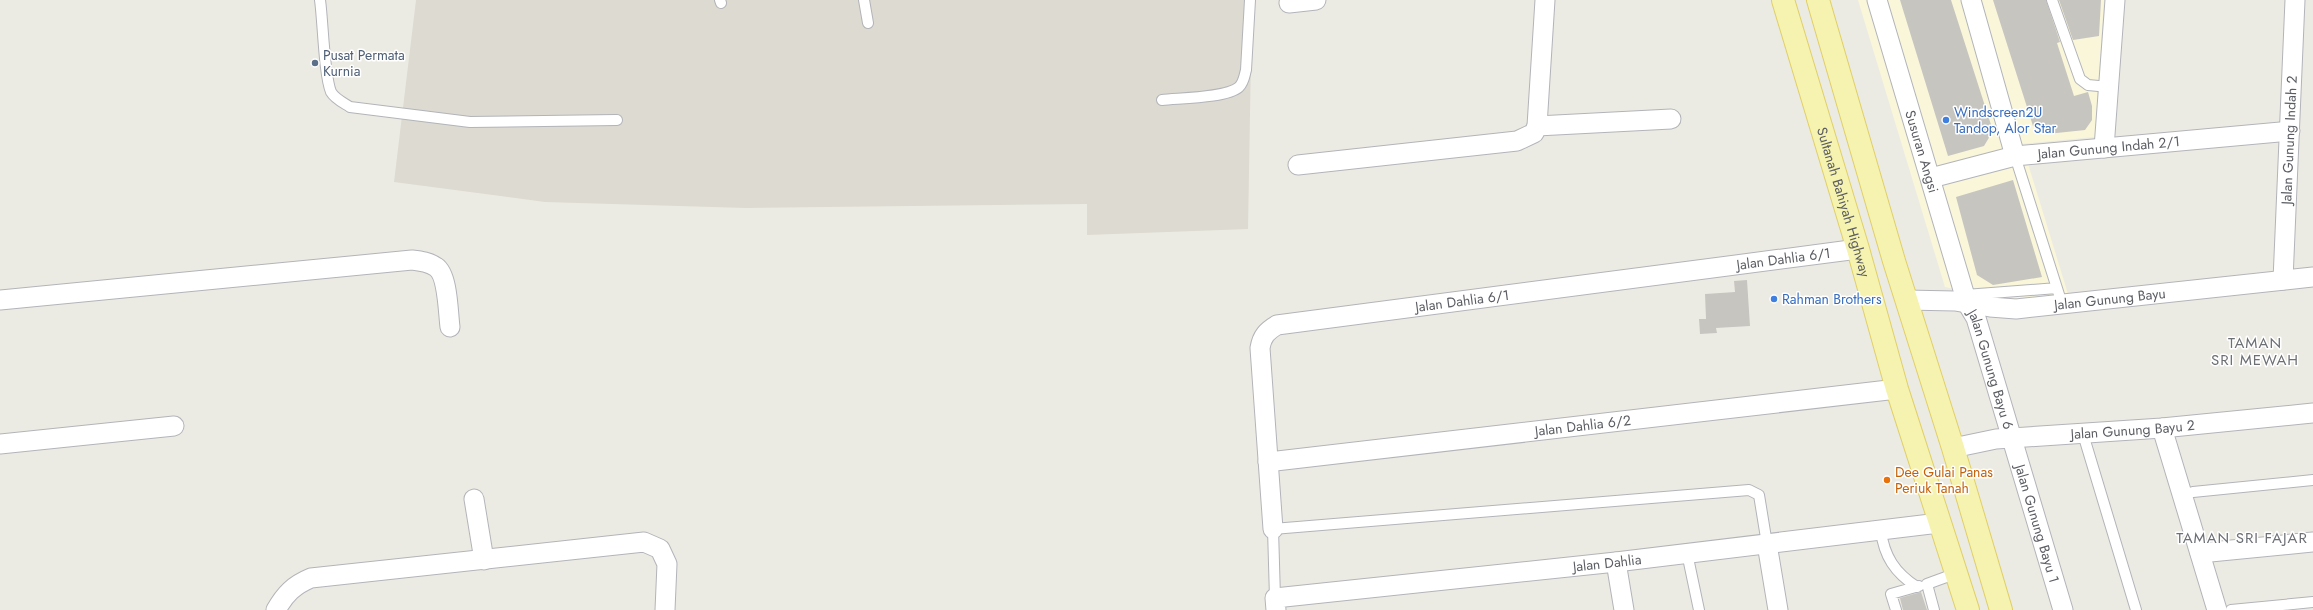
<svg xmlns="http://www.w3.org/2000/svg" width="2313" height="610" viewBox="0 0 2313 610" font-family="Jost,sans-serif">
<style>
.commercial{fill:#f9f6da}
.education{fill:#dcdad1}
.building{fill:#c7c5c0}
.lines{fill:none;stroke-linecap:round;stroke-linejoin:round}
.lane-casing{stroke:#b3b4b9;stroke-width:12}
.street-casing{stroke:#b3b4b9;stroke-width:21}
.primary-casing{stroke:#e0cf67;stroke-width:24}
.lane{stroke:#fff;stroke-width:10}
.street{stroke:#fff;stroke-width:19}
.primary{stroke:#f5f3af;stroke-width:22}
.service-dot{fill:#5c6f8a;stroke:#fff;stroke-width:1.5}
.shop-dot{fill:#3f7fe0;stroke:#fff;stroke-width:1.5}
.food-dot{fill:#e8710a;stroke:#fff;stroke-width:1.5}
.labels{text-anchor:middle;stroke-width:3;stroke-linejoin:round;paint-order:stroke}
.service-label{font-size:14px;fill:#4e5e75;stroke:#fff;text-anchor:start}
.shop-label{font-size:14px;fill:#366cbe;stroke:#fff;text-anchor:start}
.street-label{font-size:14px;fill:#5b5d62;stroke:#fff}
.food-label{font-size:14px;fill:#c56008;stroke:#fff;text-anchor:start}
.neighbourhood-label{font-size:15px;letter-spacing:1px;fill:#6c6f74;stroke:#fff}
</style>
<rect width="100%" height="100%" fill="#ecebe3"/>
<path class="commercial" d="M1858 0H2104L2095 137 2022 144 2068 294 2009 301 1945 287Z"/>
<path class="education" d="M416 0H1252L1248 229 1087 235V204L746 208 545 202 394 182Z"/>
<path class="building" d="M1900 0H1951L1993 131 1984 146 1948 156Z
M1993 0H2046L2060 42 2057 43 2074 96 2088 92 2092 106V120L2085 130 2047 134 2033 126Z
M2059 0H2101L2099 36 2073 40Z
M2013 180 2042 277 1993 285 1977 275 1956 197Z
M1747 280 1750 326 1716 328 1717 333 1700 334 1699 319H1706L1705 294 1735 292 1734 281Z
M1921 592 1927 610H1903L1900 598Z"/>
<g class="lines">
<defs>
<path id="lane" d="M320 0C323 21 324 75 331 92 335 99 344 103 350 107L470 122 617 120
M720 0 721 3
M864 0 868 23
M2052 0 2080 79 2088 85 2109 87
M1162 100C1179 98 1227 98 1239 87 1244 82 1244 77 1246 70L1250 0
M2015 156 2062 304
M1965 295 2057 288
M2083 434 2136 610
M2182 495 2193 492 2313 480
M1881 531C1884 556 1895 573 1917 587
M1687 553 1699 610
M1275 598 1273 529 1749 490 1759 495 1767 544
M1896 610 1891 594 1919 586
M1934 610 1927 584 1957 573
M2231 610 2313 602"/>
<g id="street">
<path id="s1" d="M1877 0 1967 303 1976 318 2063 610"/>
<path d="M1971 0 2015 156"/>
<path d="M1289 3 1316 0"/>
<path d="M1537 126 1671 119"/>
<path d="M2104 148 2115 0"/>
<path d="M1298 165 1517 141 1534 133 1537 126 1545 0"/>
<path id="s2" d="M1931 178 2015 156 2290 131"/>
<path id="s3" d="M2283 280 2295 0"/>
<path d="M0 300 412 260C421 261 429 262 436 267 448 275 448 312 450 327"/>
<path id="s4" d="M1906 300 1955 301 1990 307 2016 309 2313 277"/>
<path d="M2162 428 2217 610"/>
<path d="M0 444 174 426"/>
<path id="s5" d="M1953 448 1996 439 2162 428 2313 413"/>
<path id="s6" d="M1268 462 1897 389"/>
<path d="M474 499 484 560"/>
<path id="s7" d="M1273 529 1260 348C1262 336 1267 331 1277 325L1858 249"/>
<path d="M1767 544 1778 610"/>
<path d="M2200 553 2313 542"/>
<path d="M1616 562 1624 610"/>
<path d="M276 610C285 594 294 585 311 578L644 542 660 549 667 564 665 610"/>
<path id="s8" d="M1276 610 1275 598 1616 562 1939 523"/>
</g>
<g id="primary">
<path id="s9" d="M1783 0 1858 249 1897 389 1968 610"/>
<path d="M1818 0 1894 261 1953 448 2001 610"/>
</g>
</defs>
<use href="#lane" class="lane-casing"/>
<use href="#street" class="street-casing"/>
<use href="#primary" class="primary-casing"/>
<use href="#lane" class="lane"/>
<use href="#street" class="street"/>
<use href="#primary" class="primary"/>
</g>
<circle class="service-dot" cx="315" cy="63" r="4"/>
<g class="shop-dot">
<circle cx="1946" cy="120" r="4"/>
<circle cx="1774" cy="299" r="4"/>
</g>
<circle class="food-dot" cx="1887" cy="480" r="4"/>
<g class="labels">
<g class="service-label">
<text x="323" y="60">Pusat Permata<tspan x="323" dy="16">Kurnia</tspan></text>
</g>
<g class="shop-label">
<text x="1954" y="117">Windscreen2U<tspan x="1954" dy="16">Tandop, Alor Star</tspan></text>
<text x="1782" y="304">Rahman Brothers</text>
</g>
<g class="street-label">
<text dy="5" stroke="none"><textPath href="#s3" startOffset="140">Jalan Gunung Indah 2</textPath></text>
<text dy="5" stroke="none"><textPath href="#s2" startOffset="181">Jalan Gunung Indah 2/1</textPath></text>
<text dy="5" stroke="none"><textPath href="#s1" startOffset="158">Susuran Angsi</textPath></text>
<text dy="5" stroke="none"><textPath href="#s9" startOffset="211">Sultanah Bahiyah Highway</textPath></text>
<text dy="5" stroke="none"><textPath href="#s7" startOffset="722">Jalan Dahlia 6/1</textPath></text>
<text dy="5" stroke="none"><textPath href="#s4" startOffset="205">Jalan Gunung Bayu</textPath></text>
<text dy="5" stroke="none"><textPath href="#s7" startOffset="398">Jalan Dahlia 6/1</textPath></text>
<text dy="5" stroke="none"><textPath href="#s1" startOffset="387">Jalan Gunung Bayu 6</textPath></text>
<text dy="5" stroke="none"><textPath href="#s6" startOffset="317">Jalan Dahlia 6/2</textPath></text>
<text dy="5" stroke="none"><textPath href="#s5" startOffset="181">Jalan Gunung Bayu 2</textPath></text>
<text dy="5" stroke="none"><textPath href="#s1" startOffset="548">Jalan Gunung Bayu 1</textPath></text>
<text dy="5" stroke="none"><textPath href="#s8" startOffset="346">Jalan Dahlia</textPath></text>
</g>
<g class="food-label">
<text x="1895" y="477">Dee Gulai Panas<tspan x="1895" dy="16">Periuk Tanah</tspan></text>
</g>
<g class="neighbourhood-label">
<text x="2255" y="348">TAMAN<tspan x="2255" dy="17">SRI MEWAH</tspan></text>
<text x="2242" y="543">TAMAN SRI FAJAR</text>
</g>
</g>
</svg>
